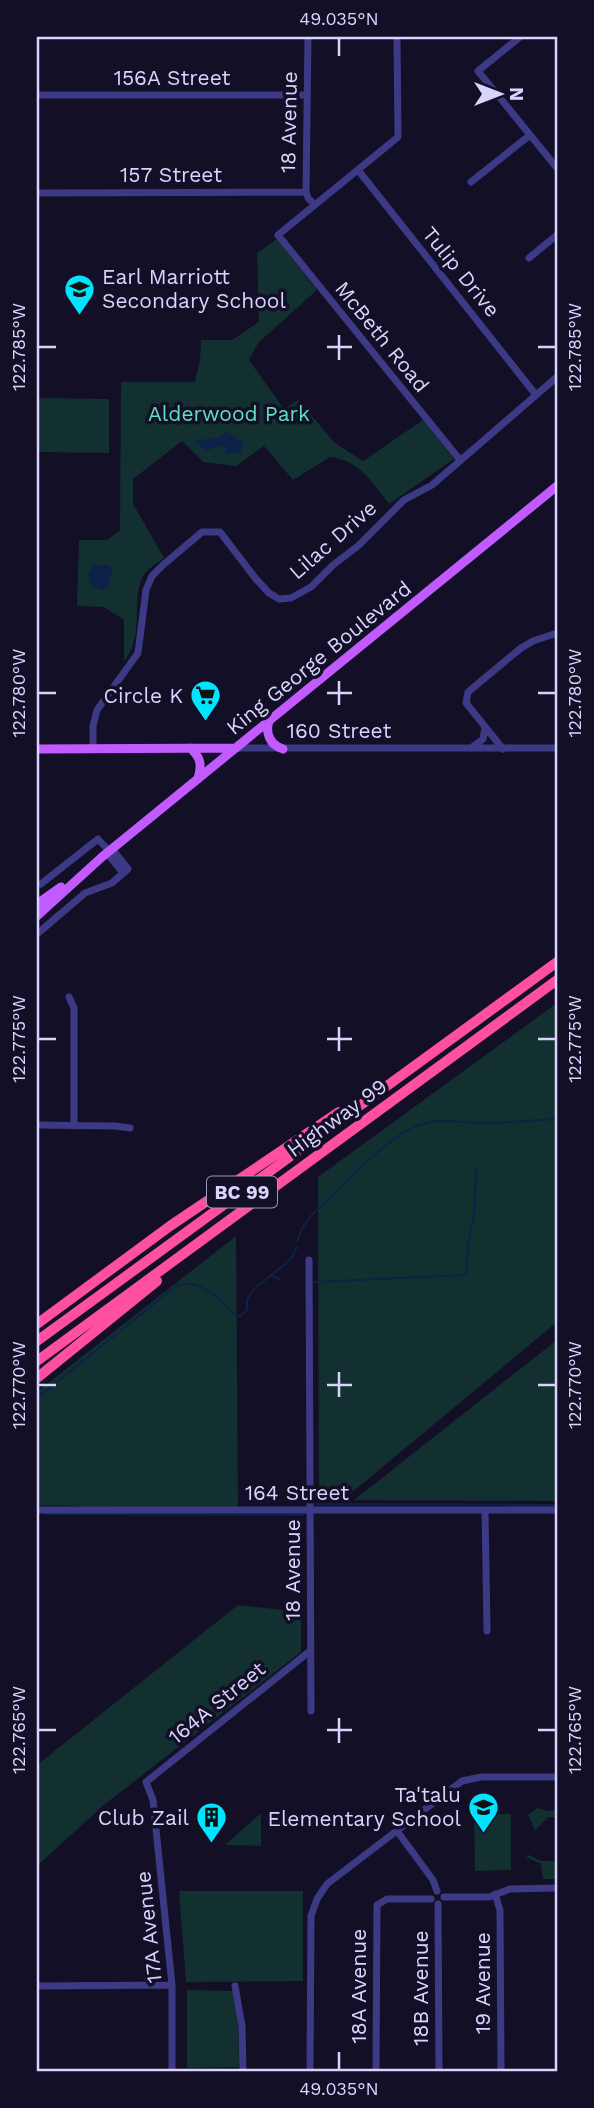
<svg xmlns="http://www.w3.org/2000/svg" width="594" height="2108" viewBox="0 0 594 2108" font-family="'Work Sans',sans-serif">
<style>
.green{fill:#12302f}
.water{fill:#0c2248}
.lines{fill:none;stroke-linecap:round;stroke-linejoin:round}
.stream{stroke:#0c2248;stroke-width:2}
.minor{stroke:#3d3a85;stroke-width:7}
.major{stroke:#c25bff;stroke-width:9}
.highway{stroke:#ff4fa3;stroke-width:10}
.ticks{fill:none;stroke:#d9d4ff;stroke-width:2.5}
.labels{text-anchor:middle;stroke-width:7;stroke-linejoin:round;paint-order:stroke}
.shield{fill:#130f26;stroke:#9e99be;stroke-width:2}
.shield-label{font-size:19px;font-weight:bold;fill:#d9d4ff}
.street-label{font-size:21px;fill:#d9d4ff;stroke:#130f26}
.poi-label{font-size:21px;fill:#d9d4ff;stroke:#130f26;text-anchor:end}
.park-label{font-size:21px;fill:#5fe0c0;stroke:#130f26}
.neatline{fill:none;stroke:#d9d4ff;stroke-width:2.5}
.ticks-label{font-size:18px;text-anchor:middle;fill:#d9d4ff}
</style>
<rect width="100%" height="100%" fill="#130f26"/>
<path class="green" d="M277 239 317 290 258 343 249 360 284 409 298 400 335 443 363 461 423 420 454 459 389 504C371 481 360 461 330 457L293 480 264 446 236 466 203 462 182 441 133 479V504L164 558C158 563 147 569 143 576 130 603 146 632 124 662V620L104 607 77 606 79 540H107L120 530 121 382H195L200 359 201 340H232L259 322 257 253Z
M37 398 109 399V453L37 452Z
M557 1003V1322L344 1499H319L318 1177Z
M236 1236 238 1510 37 1505V1392Z
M557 1340V1501L354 1500Z
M238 1605 301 1612V1652L105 1804 37 1866V1765Z
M537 1808 548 1811 557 1809V1817H548L535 1830 528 1815Z
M261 1813V1846L225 1845Z
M474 1814H511V1870L475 1871Z
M529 1855 541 1861H557V1879H543L541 1864 526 1857Z
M179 1891H303V1981L186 1982Z
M187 1990 233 1991 238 2023 239 2067 187 2068Z"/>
<path class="water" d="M226 431 243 443 240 454 226 453V447L218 446 206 451 193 441 221 437Z
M93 565H108L113 569 112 575 108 579 110 584 104 591 90 585 88 573Z"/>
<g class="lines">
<path class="stream" d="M298 1240C304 1216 322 1207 338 1191 359 1169 393 1133 422 1124 442 1118 462 1123 481 1123 506 1123 532 1120 557 1119
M272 1276 280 1279
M314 1282 466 1275 468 1246 474 1214 476 1170
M37 1398 176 1286C201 1277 218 1299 235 1315L240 1316 247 1310V1300L254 1289 290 1260 297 1247
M316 1504 557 1505
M45 1514 303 1515 305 1513"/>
<path class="minor" d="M308 37 306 192 308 198 315 205
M397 37 398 137 278 235 460 460
M520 37 478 71 557 168
M37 95H307
M358 170 536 395
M471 182 530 135
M37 193 306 192
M529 258 557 235
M93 748V726L97 710 138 653 146 590 152 576 163 565 202 532H220L256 579 269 593 279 599 291 598 311 587 333 565 358 546 404 500 432 485 557 377
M236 748H557
M471 748 483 739 485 728
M503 749 466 703 468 692 521 648 533 641 557 633
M107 853 123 873
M41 884 98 839 109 851
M37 934 85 893 112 883 128 869 112 849
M69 997 74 1008V1125
M37 1125 115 1126 130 1128
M309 1260 311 1711
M37 1510H557
M485 1510 487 1631
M397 1831 433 1880 437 1891
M495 1894 500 1910 501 2071
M444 1897H489L510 1889 557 1888
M438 1904 439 2071
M37 1986 172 1985
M235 1986 242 2026 243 2071
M172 2071V1985L153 1800 146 1782 310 1651
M310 2071 311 1916 317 1899 327 1884 462 1781 481 1777H557
M376 2071 377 1905 387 1899H431"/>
<path class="major" d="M269 721C265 733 270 745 283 749
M190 748C201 757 202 765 198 779
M37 749 236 748
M37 904 61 887
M37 916 102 857 557 486"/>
<path class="highway" d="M37 1324 170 1226 339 1112
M37 1341 557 962
M37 1361 557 980
M37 1378 157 1281"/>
</g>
<path class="ticks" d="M339 38V56M339 335V360M38 347H56M327 347H352M538 347H556M339 681V705M38 693H56M327 693H352M538 693H556M339 1027V1051M38 1039H56M327 1039H352M538 1039H556M339 1372V1397M38 1385H56M327 1385H352M538 1385H556M339 1718V1743M38 1730H56M327 1730H352M538 1730H556M339 2052V2070"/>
<defs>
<symbol id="school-pin" viewBox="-11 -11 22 30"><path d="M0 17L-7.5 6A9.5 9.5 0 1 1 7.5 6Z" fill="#00e5ff" stroke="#130f26"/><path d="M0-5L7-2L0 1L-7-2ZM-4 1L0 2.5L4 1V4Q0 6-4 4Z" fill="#111"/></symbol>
<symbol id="supermarket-pin" viewBox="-11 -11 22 30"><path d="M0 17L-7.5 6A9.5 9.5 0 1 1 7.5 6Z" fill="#00e5ff" stroke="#130f26"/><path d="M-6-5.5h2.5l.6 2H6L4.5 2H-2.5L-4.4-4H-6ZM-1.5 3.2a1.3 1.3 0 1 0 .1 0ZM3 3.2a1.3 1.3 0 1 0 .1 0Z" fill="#111"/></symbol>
<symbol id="building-pin" viewBox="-11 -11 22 30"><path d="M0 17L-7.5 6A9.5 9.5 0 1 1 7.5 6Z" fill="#00e5ff" stroke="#130f26"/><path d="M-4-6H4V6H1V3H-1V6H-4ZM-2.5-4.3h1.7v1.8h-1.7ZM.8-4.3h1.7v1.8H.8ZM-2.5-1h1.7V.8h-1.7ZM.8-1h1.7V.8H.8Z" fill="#111"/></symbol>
</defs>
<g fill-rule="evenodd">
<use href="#school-pin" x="62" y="272" width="35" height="47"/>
<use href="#supermarket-pin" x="188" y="678" width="35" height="47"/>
<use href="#school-pin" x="466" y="1790" width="35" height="47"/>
<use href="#building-pin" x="194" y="1800" width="35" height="47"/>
</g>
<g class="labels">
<rect class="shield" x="207" y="1176.5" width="70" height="31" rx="5"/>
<g class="shield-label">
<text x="242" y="1199">BC 99</text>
</g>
<g class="street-label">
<text x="172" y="85">156A Street</text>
<text transform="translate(289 122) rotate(-89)" y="7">18 Avenue</text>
<text x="171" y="182">157 Street</text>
<text transform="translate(461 272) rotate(51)" y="7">Tulip Drive</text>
<text transform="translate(382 337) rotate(51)" y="7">McBeth Road</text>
<text transform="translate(333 540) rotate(-41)" y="7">Lilac Drive</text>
<text transform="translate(319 658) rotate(-39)" y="7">King George Boulevard</text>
<text x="339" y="738">160 Street</text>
<text transform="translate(337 1118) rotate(-36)" y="7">Highway 99</text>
<text x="297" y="1500">164 Street</text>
<text transform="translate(293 1570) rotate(-90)" y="7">18 Avenue</text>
<text transform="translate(217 1703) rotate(-39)" y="7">164A Street</text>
<text transform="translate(149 1927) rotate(-96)" y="7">17A Avenue</text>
<text transform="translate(483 1983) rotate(-90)" y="7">19 Avenue</text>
<text transform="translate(359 1986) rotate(-90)" y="7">18A Avenue</text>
<text transform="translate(421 1988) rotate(-90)" y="7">18B Avenue</text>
</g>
<g class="poi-label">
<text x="102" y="284" text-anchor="start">Earl Marriott<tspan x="102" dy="24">Secondary School</tspan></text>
<text x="183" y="703">Circle K</text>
<text x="461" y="1802">Ta'talu<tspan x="461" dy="24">Elementary School</tspan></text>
<text x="189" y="1825">Club Zail</text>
</g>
<g class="park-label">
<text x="229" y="421">Alderwood Park</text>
</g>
</g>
<rect width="594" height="2108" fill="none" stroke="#130f26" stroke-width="77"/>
<g transform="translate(500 94) rotate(90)" stroke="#130f26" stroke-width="5" paint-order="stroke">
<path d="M0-5L12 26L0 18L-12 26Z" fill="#d9d4ff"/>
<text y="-10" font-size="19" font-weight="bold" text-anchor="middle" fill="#d9d4ff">N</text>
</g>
<rect x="38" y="38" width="518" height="2032" class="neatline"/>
<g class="ticks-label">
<text x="339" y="25">49.035°N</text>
<text transform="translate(575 347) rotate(-90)" y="6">122.785°W</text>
<text transform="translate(19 347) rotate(-90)" y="6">122.785°W</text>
<text transform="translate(19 693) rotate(-90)" y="6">122.780°W</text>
<text transform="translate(575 693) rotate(-90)" y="6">122.780°W</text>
<text transform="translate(19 1039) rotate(-90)" y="6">122.775°W</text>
<text transform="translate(575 1039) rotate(-90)" y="6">122.775°W</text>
<text transform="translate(19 1385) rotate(-90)" y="6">122.770°W</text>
<text transform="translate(575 1385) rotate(-90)" y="6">122.770°W</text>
<text transform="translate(19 1730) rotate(-90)" y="6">122.765°W</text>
<text transform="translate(575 1730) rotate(-90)" y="6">122.765°W</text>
<text x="339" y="2095">49.035°N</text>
</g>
</svg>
